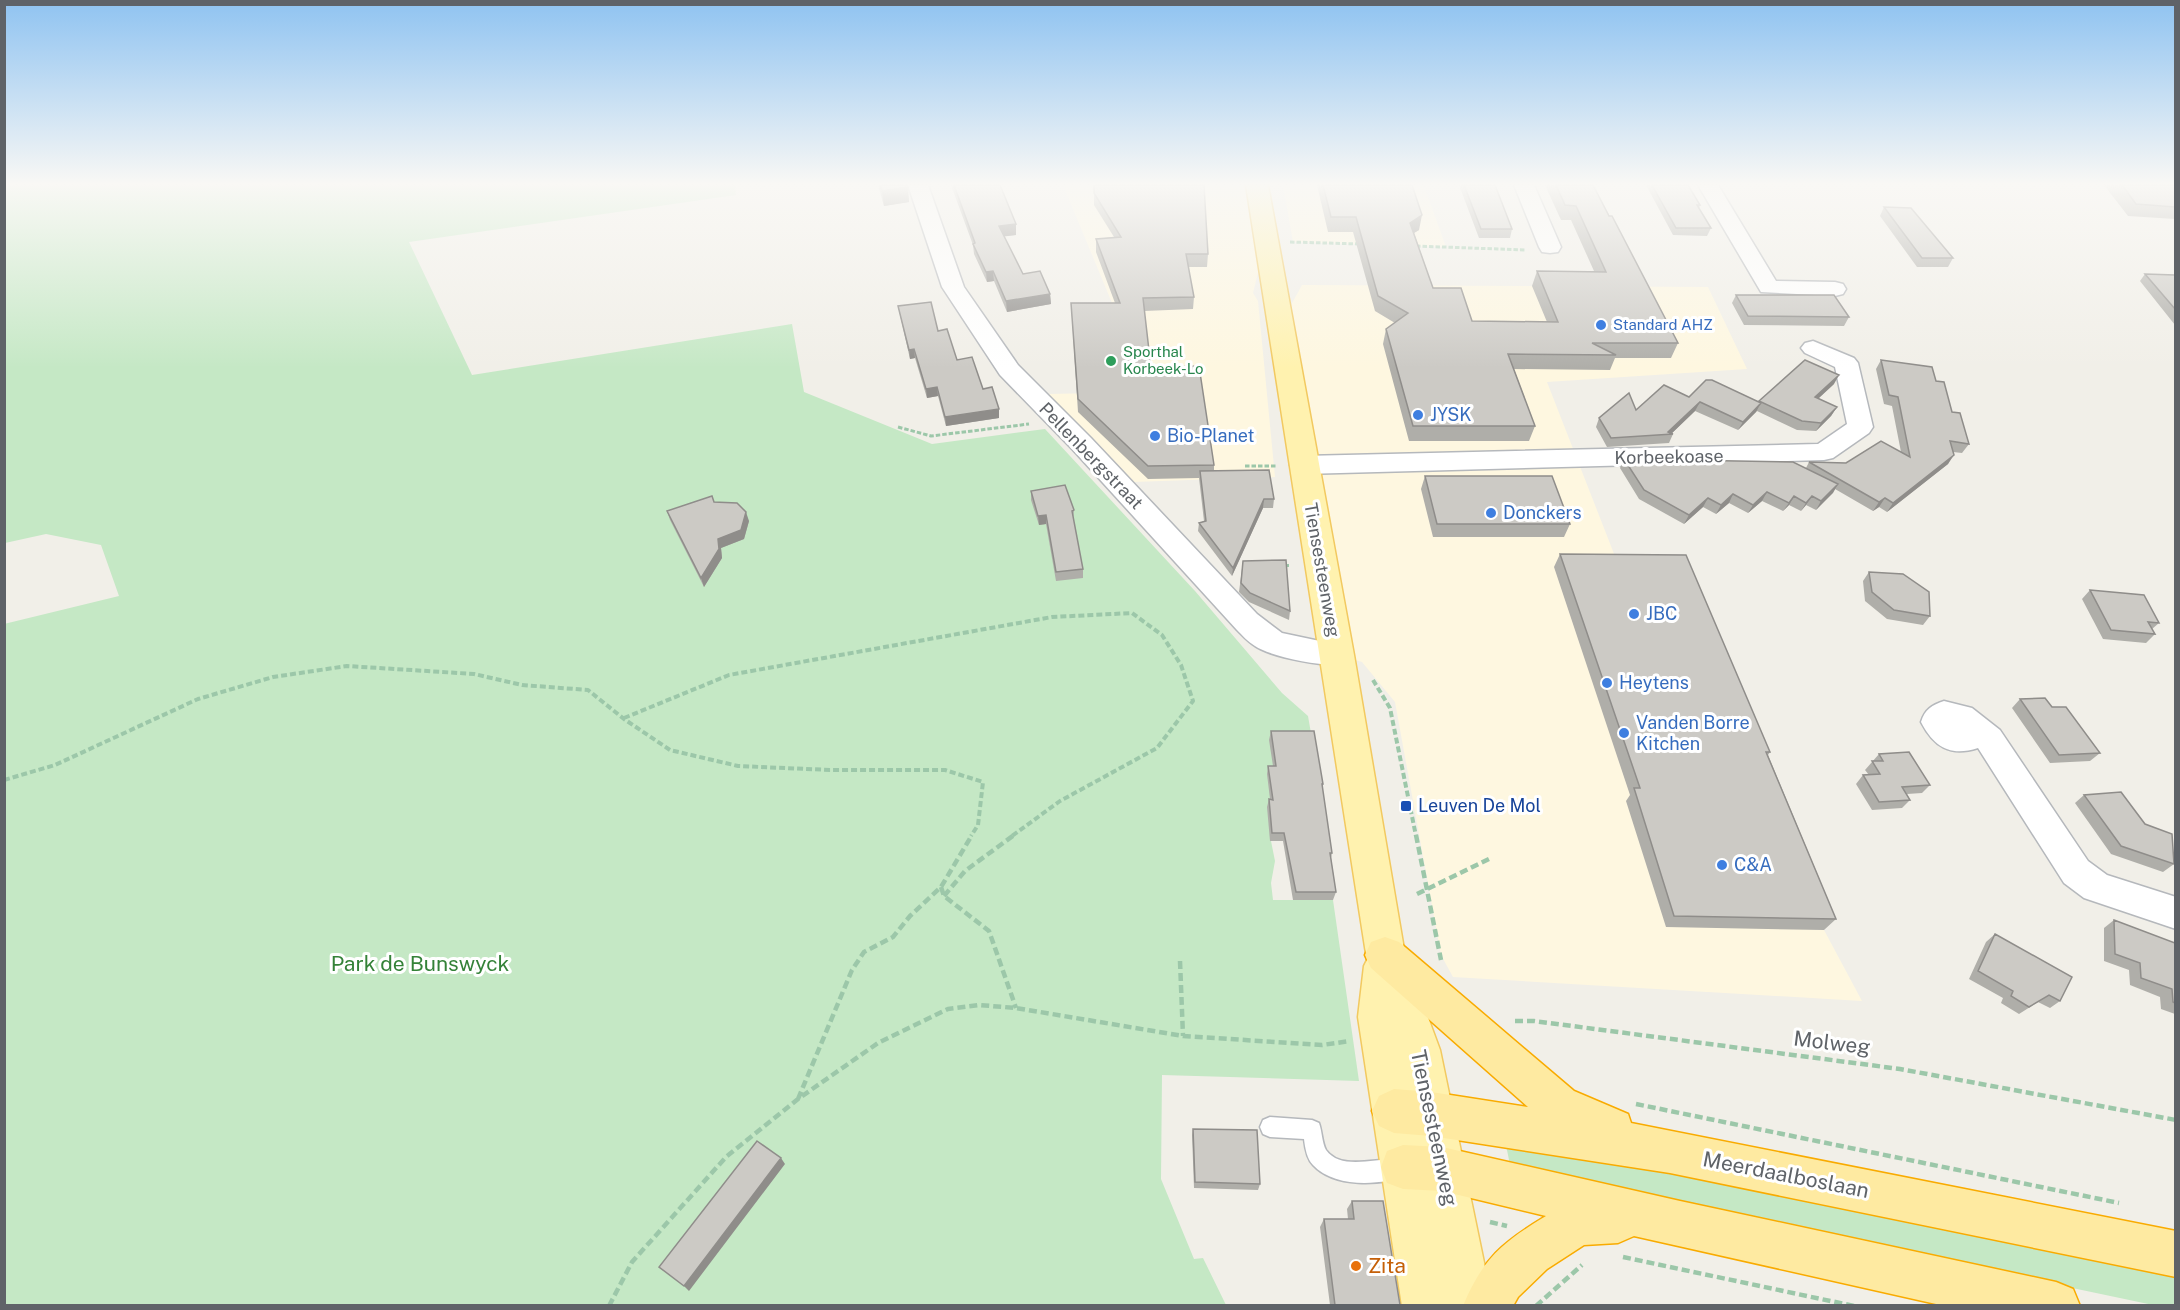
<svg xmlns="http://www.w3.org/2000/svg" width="2180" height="1310" viewBox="0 0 2180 1310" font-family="'Public Sans',sans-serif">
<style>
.commercial{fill:#fef7e0}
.green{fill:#c5e8c5}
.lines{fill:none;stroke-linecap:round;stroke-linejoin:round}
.service-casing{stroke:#b5b8bc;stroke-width:3}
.minor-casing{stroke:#b5b8bc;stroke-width:3}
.primary-casing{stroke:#f2c960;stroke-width:3}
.trunk-casing{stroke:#f9ab00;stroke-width:3}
.path-far2{stroke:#9cc7a9;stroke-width:3;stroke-dasharray:4.5 2;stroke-linecap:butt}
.path-far1{stroke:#9cc7a9;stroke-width:4;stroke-dasharray:6 3;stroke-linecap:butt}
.path{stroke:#9cc7a9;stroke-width:4.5;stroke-dasharray:8 4;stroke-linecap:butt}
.service{fill:#fff;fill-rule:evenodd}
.minor{fill:#fff;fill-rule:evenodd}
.primary{fill:#fff2af;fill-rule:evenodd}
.trunk{fill:#feeaa1;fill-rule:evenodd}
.wall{fill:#afaea9}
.shaded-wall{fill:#8f8d8a}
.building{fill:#cccac5;stroke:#8f8d8a;stroke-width:1.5}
.shop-dot{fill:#3f7fe0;stroke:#fff;stroke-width:2}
.leisure-dot{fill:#2e9e5b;stroke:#fff;stroke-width:2}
.transit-dot{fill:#1a4fb4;stroke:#fff;stroke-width:2}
.food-dot{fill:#e8710a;stroke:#fff;stroke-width:2}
.labels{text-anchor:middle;stroke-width:6;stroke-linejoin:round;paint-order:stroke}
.far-shop-label{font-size:15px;fill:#366cbe;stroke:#fff;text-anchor:start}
.far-leisure-label{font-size:15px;fill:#27864d;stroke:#fff;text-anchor:start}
.shop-label{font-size:18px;fill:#366cbe;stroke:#fff;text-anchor:start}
.street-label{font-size:18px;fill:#5f6368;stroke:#fff}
.transit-label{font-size:18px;fill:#164399;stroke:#fff;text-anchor:start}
.near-park-label{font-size:21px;fill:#348238;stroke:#fff}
.near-street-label{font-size:21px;fill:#5f6368;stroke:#fff}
.near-food-label{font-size:21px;fill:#c56008;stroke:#fff;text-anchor:start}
</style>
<rect width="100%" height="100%" fill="#f1efe8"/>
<path class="commercial" d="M1063 185H1257L1266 240 1253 293 1258 301 1275 477 1134 482 1047 394 1153 392 1117 315Z
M1283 185 1424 186 1446 247 1293 242Z
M1302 285 1708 287 1747 369 1547 382 1618 564 1812 888 1824 930 1862 1001 1453 977 1441 955 1395 702 1362 662 1337 655 1280 325Z"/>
<path class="green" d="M5 185H735L736 195 409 242 472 375 792 324 804 392 932 444 1045 429 1195 591 1282 693 1308 716 1312 739 1274 774 1271 841 1275 861 1271 883 1273 900H1333L1359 1081 1162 1075 1161 1179 1194 1259 1203 1258 1226 1305H5L4 624 119 596 101 545 46 534 5 543Z
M1505 1140 2007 1239 2175 1276V1305H2153L1511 1170Z"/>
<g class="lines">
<defs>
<path id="service" d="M1270 1117 1312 1120 1319 1123C1322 1131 1322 1143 1326 1150 1343 1174 1387 1153 1407 1161L1410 1168 1407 1175C1381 1186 1334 1188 1313 1165 1307 1159 1305 1148 1304 1139L1270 1137 1263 1134 1260 1127 1263 1120Z"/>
<path id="minor" d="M908 185H928L964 287 1018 365 1091 438 1257 614 1282 633 1348 647 1352 655 1348 663C1329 669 1271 657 1255 646 1248 642 1242 635 1237 630L1073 450 1000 375 942 287Z
M1514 185H1534L1561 247 1558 252 1550 253 1542 252 1539 247Z
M1698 185H1718L1776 281 1835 282 1843 284 1846 289 1843 294 1835 296 1761 292Z
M1813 341 1854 358 1858 363 1873 427 1869 433 1833 458 1824 460 1303 474 1294 471 1290 465 1294 459 1303 456 1818 444 1847 424 1835 367 1805 353 1801 348 1805 343Z
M1944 701 1972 708 2000 730 2088 861 2107 875 2176 897V929L2084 898 2064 883 1978 748C1950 757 1934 747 1921 722 1925 709 1932 705 1944 701Z"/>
<path id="primary" d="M1246 185H1268L1354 655 1405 955 1440 1050 1493 1306H1402L1358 1017 1364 966 1367 960Z"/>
<path id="trunk" d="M1385 937 1399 942 1574 1091 1628 1114 1631 1123 2176 1231V1277L1670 1173 1431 1136 1394 1133 1379 1126 1372 1111 1379 1096 1394 1089 1431 1092 1528 1107 1371 968 1365 955 1371 942Z
M1403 1145 1442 1147 1680 1201 2056 1282 2073 1289 2080 1306H1945L1634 1236 1618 1243 1584 1245 1547 1269 1518 1297 1513 1306H1463C1483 1258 1503 1242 1546 1216L1442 1191 1403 1189 1387 1183 1381 1167 1387 1151Z"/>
</defs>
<use href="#service" class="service-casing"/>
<use href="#minor" class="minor-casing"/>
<use href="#primary" class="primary-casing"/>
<use href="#trunk" class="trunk-casing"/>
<path class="path-far2" d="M1290 242 1360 244
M1416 246 1525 250
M898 427 931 436 1029 424
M1245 466H1277"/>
<path class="path-far1" d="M1287 564V567
M1373 680 1390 708 1416 836
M624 718 729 675 1052 617 1132 613 1162 635 1181 665 1193 701 1157 748 1060 801 1012 836
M4 780 55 765 198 699 273 677 347 666 474 674 522 685 588 690 624 719 670 750 738 766 830 770H945L983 782 978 825 971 836"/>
<path class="path" d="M1416 835 1441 960
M941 887 944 896 989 931 1016 1008
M1417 894 1489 859
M944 896 965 871 1014 835
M1180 961 1183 1036
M1515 1021H1534L1900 1069 2176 1120
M798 1099 852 970 864 952 893 937 910 916 941 887 972 835
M1636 1104 2119 1203
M1490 1222 1507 1226
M1623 1257 1854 1306
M609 1306 632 1262 726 1157 798 1099 878 1043 948 1009 979 1005 1016 1008 1183 1036 1322 1045 1350 1041
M1536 1306 1582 1265"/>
<use href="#service" class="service"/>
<use href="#minor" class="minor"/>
<use href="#primary" class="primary"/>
<use href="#trunk" class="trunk"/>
</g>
<path class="wall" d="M878 185H907L909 202 884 206Z
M951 185H1000L1016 235 1004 236 1023 274 1050 294 1051 304 1007 312 994 281 987 282 974 254 973 245Z
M1094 185 1208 254 1207 267H1188L1194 297 1193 309 1144 311 1151 368 1214 465V471L1274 499 1273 508H1263L1232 576 1198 531 1199 523 1204 521 1199 478 1148 479 1078 412 1071 303H1115L1096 252V239L1114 237 1094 205Z
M1317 185H1412L1419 230 1414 233 1433 288 1472 321 1547 322 1532 286 1537 271H1594L1571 220H1561L1545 185H1593L1678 343 1671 358H1615L1610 370 1514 369 1535 426 1529 441H1409L1383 344 1386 329 1395 323 1375 311 1353 232H1328Z
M1459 185H1495L1512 229 1510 238H1479Z
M1646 185H1688L1700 205 1699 209 1711 228 1707 236 1673 235Z
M2104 185H2175V219L2128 216Z
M1884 207 1953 258 1948 267H1917L1880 216Z
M2145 274 2175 275V325L2140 281Z
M1736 295 1849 317 1844 326 1744 325 1732 303Z
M898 306 938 331 957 360 983 389 999 409V418L946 426 938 396 927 398 915 358 910 359Z
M1881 360 1936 381 1969 444 1962 453 1953 452 1948 464 1887 512 1879 507 1873 511 1835 489 1816 510 1806 505 1801 511 1789 505 1783 511 1762 501 1748 513 1729 503 1716 514 1703 507 1684 524 1639 499 1620 468 1624 459 1806 468 1809 462 1846 463 1901 452 1892 406 1884 404 1876 369Z
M1834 384 1818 399 1837 407 1831 416 1816 431 1797 430 1757 411 1738 430 1695 411 1671 434H1673L1669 443 1607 447 1596 427 1599 418 1689 397 1759 402V401Z
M1425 476 1570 524 1564 537H1433L1421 489Z
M1031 491 1074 510 1073 520 1083 569V578L1056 581 1046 524 1039 525 1031 500Z
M714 502 749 521 744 539 721 548 722 558 704 587 670 520 667 511Z
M1560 554 1770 752 1768 755 1836 919 1824 930 1666 927 1626 801 1630 795 1554 567Z
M1243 561 1290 611 1289 620 1249 602 1239 592Z
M1869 572 1930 616 1923 625 1887 619 1865 601 1863 581Z
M2090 590 2159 623 2152 629 2155 634 2146 643 2103 639 2082 599Z
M2020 699 2052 707 2100 753 2090 761 2050 763 2012 708Z
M1271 731 1323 784 1322 788 1332 853 1331 858 1336 892 1333 900H1293L1283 841H1270L1267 807 1269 799H1270L1267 774 1268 766H1273L1269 740Z
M1879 754 1930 785 1922 793 1907 794 1910 800 1902 808 1872 810 1856 784 1863 775H1869L1865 770Z
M2084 795 2174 864 2163 872 2111 854 2075 803Z
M2114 920 2175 943V1014L2161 1009 2160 997 2130 985 2129 970 2104 961V928Z
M1995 934 2060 1001 2050 1008 2038 1002 2019 1014 2001 1003 2003 998 1969 979 1986 942Z
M1193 1129 1260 1184 1258 1190 1194 1188 1192 1135Z
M1352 1201 1400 1305H1330L1320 1227 1324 1219H1348L1347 1209Z"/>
<path class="shaded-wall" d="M908 187 909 202 884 206 882 191Z
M1422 215 1419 230 1407 237 1410 223Z
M1016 224V235L1000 237 999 226Z
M993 271 994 281 987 282 986 272Z
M1050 294 1051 304 1007 312 1006 301Z
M914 349 915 358 910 359 909 350Z
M1839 375 1834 384 1810 406 1815 397Z
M937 387 938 396 927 398 926 389Z
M1700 402 1695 411 1670 435 1668 432Z
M1761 403 1756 412 1738 430 1743 422Z
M1837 407 1831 416 1816 431 1821 423Z
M999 409V418L946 426 945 417Z
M1954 455 1948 464 1887 512 1893 503Z
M1838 484 1833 493 1816 510 1821 501Z
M1767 492 1762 501 1748 513 1753 505Z
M1733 494 1729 503 1716 514 1721 505Z
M1794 496 1789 505 1783 511 1789 503Z
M1812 496 1806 505 1801 511 1806 503Z
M1708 498 1703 507 1684 524 1689 515Z
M1885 498 1879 507 1873 511 1879 502Z
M1264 499 1263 508 1232 576 1233 568Z
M746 512 749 521 744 539 721 548 722 558 704 587 701 578 718 539Z
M1046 515V524L1039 525 1038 516Z
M781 1158 785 1164 689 1291 684 1286Z"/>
<path class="building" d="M880 185H907L908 187 882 191Z
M954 185H1000L1016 224 999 226 1023 274 1040 271 1050 294 1006 301 993 271 986 272 973 244 975 243Z
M1094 185H1204L1208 254H1186L1194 297 1143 298 1151 368 1199 366 1214 465 1148 466 1078 399 1071 303H1120L1096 239 1121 237 1094 193Z
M1323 185H1412L1422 215 1410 223 1433 288H1461L1472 321 1558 322 1537 271 1606 272 1576 206 1565 205 1556 185H1593L1609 216H1612L1678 343H1592L1616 355 1508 354 1535 426H1413L1386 329 1408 313 1378 296 1356 217H1331Z
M1464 185H1495L1512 229H1481Z
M1652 185H1688L1700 205H1697L1711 228H1676Z
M2122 185H2175V207L2136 204Z
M1884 207 1911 208 1953 258H1922Z
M2145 274 2175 275V309Z
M1736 295H1834L1849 317 1748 316Z
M931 302 938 331 947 329 957 360 972 357 983 389 992 387 999 409 945 417 937 387 926 389 914 349 909 350 898 306Z
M1805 360 1839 375 1815 397 1837 407 1821 423 1802 421 1759 401Z
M1881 360 1932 367 1936 381 1944 382 1952 412 1960 413 1969 444 1950 441 1954 455 1893 503 1885 498 1879 502 1809 462 1846 463 1881 441 1910 457 1898 397 1889 395Z
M1706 380H1712L1761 403 1743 422 1700 402 1668 432 1673 434 1611 438 1599 418 1629 393 1636 410 1664 385 1689 397Z
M1624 459 1793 462 1838 484 1821 501 1812 496 1806 503 1794 496 1789 503 1767 492 1753 505 1733 494 1721 505 1708 498 1689 515 1644 490Z
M1269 470 1274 499H1264L1233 568 1199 523 1206 521 1200 471Z
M1425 476H1552L1570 524H1437Z
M1065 485 1074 510 1072 511 1083 569 1056 572 1046 515 1038 516 1031 491Z
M712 496 714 502 737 503 746 512 741 530 718 539 719 549 701 578 667 511Z
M1560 554 1686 555 1770 752H1766L1836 919 1674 916 1634 788H1640Z
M1286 560 1290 611 1250 593 1241 583 1243 561Z
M1869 572 1903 574 1929 592 1930 616 1894 610 1872 592Z
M2090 590 2144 595 2159 623 2148 622 2155 634 2111 630Z
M2045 698 2052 707H2066L2100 753 2059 755 2020 699Z
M1271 731H1314L1323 784H1322L1332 853H1330L1336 892H1296L1284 833H1272L1269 799 1273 800 1268 766H1276Z
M1909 752 1930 785 1902 787 1910 800 1879 802 1863 775 1880 774 1872 761H1883L1879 754Z
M2121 792 2145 824 2172 834 2174 864 2121 846 2084 795Z
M2114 920 2175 943V1003L2173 1002 2172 989 2141 978 2140 963 2115 954Z
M1995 934 2072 977 2060 1001 2049 995 2029 1007 2011 996 2013 991 1978 971Z
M1193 1129 1257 1130 1260 1184 1195 1182Z
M757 1141 781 1158 684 1286 659 1267Z
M1352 1201H1383L1400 1305H1335L1324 1219H1354Z"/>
<linearGradient id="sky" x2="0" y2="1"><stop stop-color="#8fc3f1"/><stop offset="0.5" stop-color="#f9f8f5"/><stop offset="1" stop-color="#f9f8f5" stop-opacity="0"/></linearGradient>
<rect width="2180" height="368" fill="url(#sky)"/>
<g class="shop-dot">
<circle cx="1601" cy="325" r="6"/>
<circle cx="1418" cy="415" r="6"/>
<circle cx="1155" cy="436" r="6"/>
<circle cx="1491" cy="513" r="6"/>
<circle cx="1634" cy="614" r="6"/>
<circle cx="1607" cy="683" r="6"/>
<circle cx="1624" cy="733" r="6"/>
<circle cx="1722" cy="865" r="6"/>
</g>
<circle class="leisure-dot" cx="1111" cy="361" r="6"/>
<rect class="transit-dot" x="1400" y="800" width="12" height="12" rx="3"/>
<circle class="food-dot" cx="1356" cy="1266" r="6"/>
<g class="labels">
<g class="far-shop-label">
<text x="1613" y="330">Standard AHZ</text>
</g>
<g class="far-leisure-label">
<text x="1123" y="357">Sporthal<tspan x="1123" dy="17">Korbeek-Lo</tspan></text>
</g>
<g class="shop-label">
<text x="1430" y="421">JYSK</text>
<text x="1167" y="442">Bio-Planet</text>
<text x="1503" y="519">Donckers</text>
<text x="1646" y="620">JBC</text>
<text x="1619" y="689">Heytens</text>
<text x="1636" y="729">Vanden Borre<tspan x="1636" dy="21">Kitchen</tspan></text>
<text x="1734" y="871">C&amp;A</text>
</g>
<g class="street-label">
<text transform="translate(1091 456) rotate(46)" y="6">Pellenbergstraat</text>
<text transform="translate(1669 457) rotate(-1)" y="6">Korbeekoase</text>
<text transform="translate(1322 570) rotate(80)" y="6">Tiensesteenweg</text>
</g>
<g class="transit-label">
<text x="1418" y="812">Leuven De Mol</text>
</g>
<g class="near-park-label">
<text x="420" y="971">Park de Bunswyck</text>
</g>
<g class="near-street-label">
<text transform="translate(1832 1043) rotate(7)" y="7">Molweg</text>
<text transform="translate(1434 1128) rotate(78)" y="7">Tiensesteenweg</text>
<text transform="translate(1786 1175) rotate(11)" y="7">Meerdaalboslaan</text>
</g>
<g class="near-food-label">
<text x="1368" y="1273">Zita</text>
</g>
</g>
<rect width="2180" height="1310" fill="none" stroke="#5f6368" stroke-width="12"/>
</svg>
